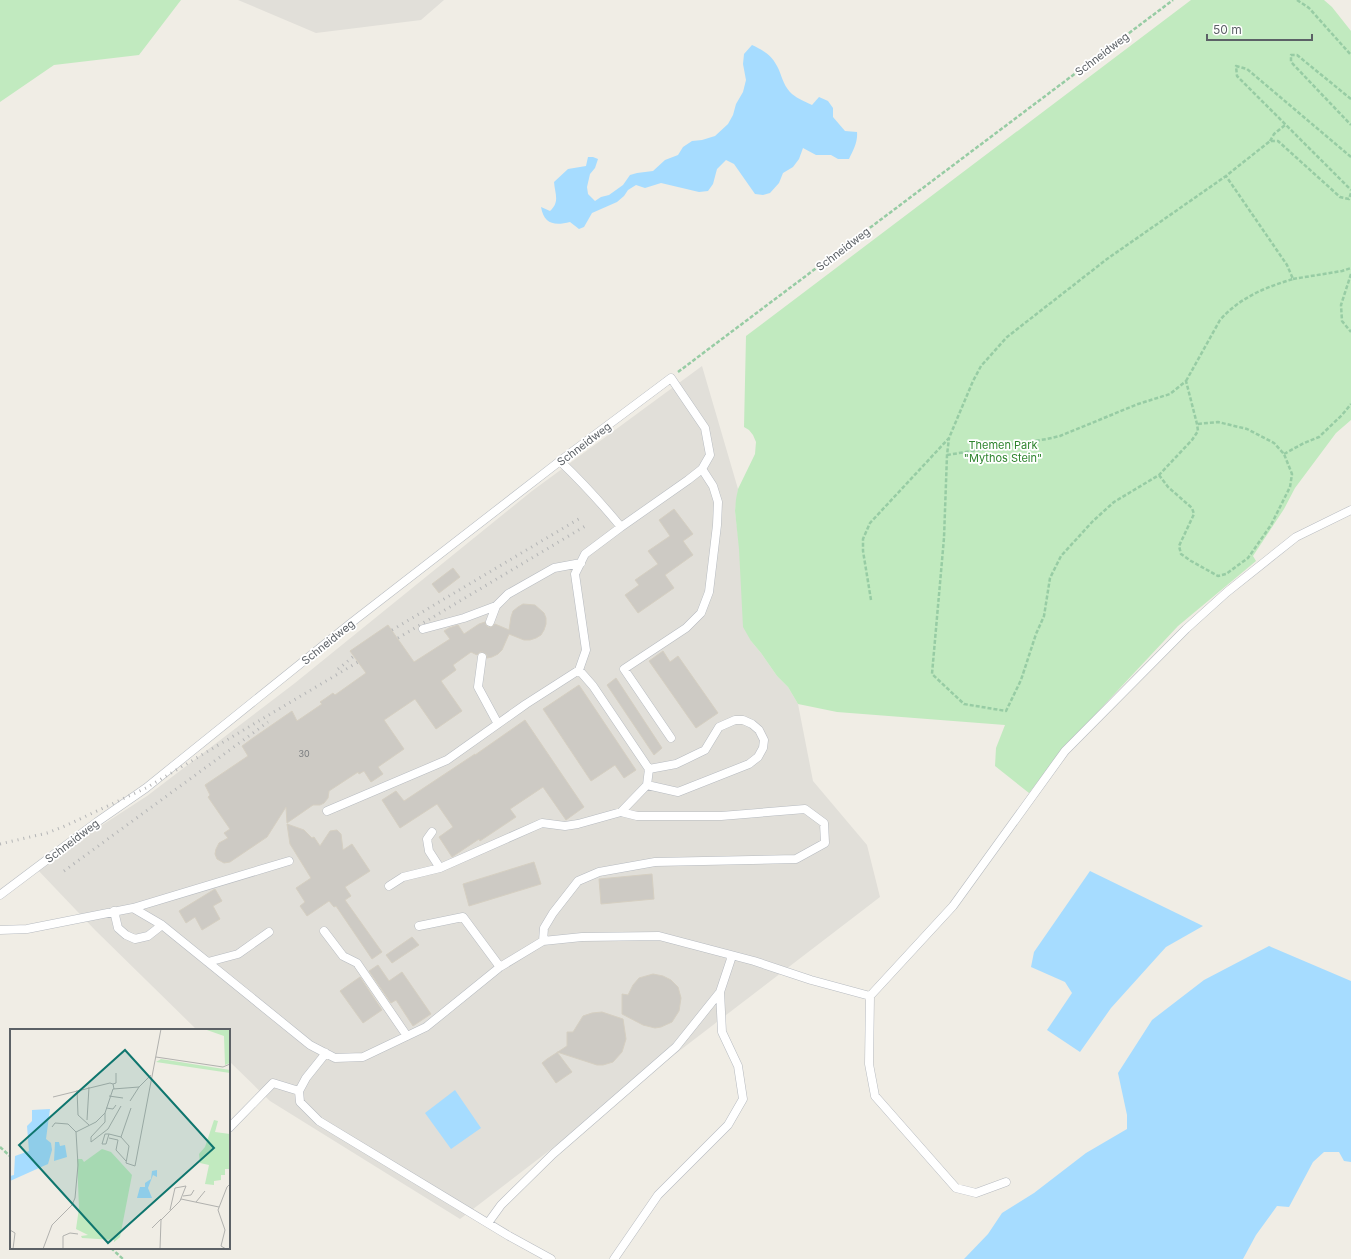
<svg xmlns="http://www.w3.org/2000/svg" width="1351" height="1259" viewBox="0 0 1351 1259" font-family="Inter,sans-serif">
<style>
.industrial{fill:#e1dfd9}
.green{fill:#c1eabf}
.water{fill:#a6dcff}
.building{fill:#cdcac4;stroke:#d5cfc2}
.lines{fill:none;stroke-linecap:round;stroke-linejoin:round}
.service-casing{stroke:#b7bbc0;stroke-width:9}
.path{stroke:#97cca4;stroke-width:2.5;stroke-dasharray:4 2;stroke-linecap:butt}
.service{stroke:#fff;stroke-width:8}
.rail{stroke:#b4b5b6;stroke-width:3;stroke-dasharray:1 5;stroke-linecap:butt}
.labels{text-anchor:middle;stroke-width:3.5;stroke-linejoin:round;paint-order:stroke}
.number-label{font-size:9px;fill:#787b7e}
.street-label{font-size:11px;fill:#5c6166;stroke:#fff}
.park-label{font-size:11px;fill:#2e842e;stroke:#fff}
.inset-road{fill:none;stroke:#b1b1ae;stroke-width:1}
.view{fill:#0f766e;fill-opacity:0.15;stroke:#0f766e;stroke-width:2}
.inset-edge{fill:none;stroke:#5c6166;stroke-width:2}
</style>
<rect width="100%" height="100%" fill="#f0ede5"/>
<path class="industrial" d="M238 0H444L421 20 316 33Z
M702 366 738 489 735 511 751 641 761 653 777 676 788 687 798 704 813 781 867 845 880 897 460 1219 270 1101 229 1061V1030H197L95 930 36 868 147 796 295 683 532 491Z"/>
<path class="green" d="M0 0H181L139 55 54 65 0 102Z
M1191 0H1324L1332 7 1351 31V420L1336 433 1295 488 1284 509 1253 556 1256 561 1178 626 1062 750 1029 793 995 766 996 748 1005 725 837 712 798 704 788 687 777 676 761 653 751 641 743 627 739 549 735 511 736 499 738 489 755 454 756 442 753 435 749 430 744 427 746 336Z"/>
<path class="water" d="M752 45C765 51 773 56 779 70 782 78 785 88 792 94 798 99 806 102 812 105L819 97 828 101 833 108V117L845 131 857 132C858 142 853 151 849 159H838L831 155H816L803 148 799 159 793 167 783 173 779 183 770 193 763 195 755 194 734 164 726 160 717 169 713 184 708 191 699 192 661 183 645 188 636 185 628 190 624 196 617 202 592 213 584 227 579 229 570 222C554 226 544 224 541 207L550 211C560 202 555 194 554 182L568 169 586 166 588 157H593L598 159 595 168 590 174 587 187 588 194 595 201 601 197 609 195 623 185 630 175 637 173 653 171 665 160 678 155 683 147 692 141 702 140 715 136 728 124 733 115 736 104 743 92 746 80 743 64 744 54Z
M1090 871 1203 926 1166 947 1111 1008 1080 1052 1047 1030 1072 993 1065 982 1031 967 1034 952Z
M1269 946 1351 981V1162L1344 1161 1339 1152H1324L1313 1162 1289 1207 1277 1206 1256 1235 1243 1259H964L988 1234 1002 1213 1034 1193 1086 1153 1127 1129V1115L1118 1073 1152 1020 1204 980Z
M455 1090 481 1128 451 1149 425 1113Z"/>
<path class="building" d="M674 509 693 534 683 541 693 555 665 575 674 588 638 613 625 595 639 585 635 580 658 564 648 551 670 536 659 520Z
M453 568 460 577 439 593 432 584Z
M523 604 535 605 544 613 546 618V624L544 630 541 635 536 638 530 640H524L509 634 502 650 498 654 492 657 487 658V655L483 652H480L477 655 471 652 453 665 456 670 441 681 462 711 436 729 415 699 384 720 404 749 378 767 383 774 371 782 364 771 359 774 358 772 329 791 328 798 324 803 320 805H313L287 823 286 807 267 837 230 862 224 863 217 859 215 854 216 849 219 843 228 838 224 833 230 829 208 797 210 795 205 785 248 756 242 746 253 738 292 711 297 721 322 704 320 702 326 698 333 693 335 695 366 673 350 651 388 625 414 662 450 639 444 631 449 628 458 625 464 634 479 624 485 622 486 625 488 627H491L495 624 509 630 511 617 513 611 518 607Z
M663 651 670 662 678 656 718 713 696 728 649 661Z
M616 678 662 748 654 755 607 685Z
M579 685 636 770 624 778 615 765 591 781 543 709Z
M525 720 584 807 566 820 543 787 510 809 516 817 480 841 479 839 452 857 439 837 453 827 437 804 400 828 382 800 396 791 404 801 475 754V755Z
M287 824 304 830 312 838 314 837 320 846 330 831 337 830 341 834 343 850 352 844 370 871 345 887 351 896 345 900 382 952 372 959 336 906 334 907 329 901 307 916 300 906 305 902 296 888 311 878 290 844Z
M534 862 541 884 469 906 463 884Z
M652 874 654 899 601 904 599 879Z
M215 889 222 901 213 906 220 919 202 930 195 917 186 923 179 911Z
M412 937 419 945 392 963 386 955Z
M378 965 389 981 402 972 431 1014 413 1026 396 1000 391 1003 369 971Z
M653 974 663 976 671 980 678 987 681 998 679 1011 672 1022 661 1027 655 1028 643 1025 622 1014V994L628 995 633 985 639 978Z
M360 977 382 1010 363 1023 340 991Z
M602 1012 623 1019 626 1039 622 1052 613 1062 603 1065H597L557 1052 572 1072 556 1083 542 1063 547 1059 567 1046V1032H573L583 1016 592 1013Z"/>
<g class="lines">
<defs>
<path id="service" d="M560 461C582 482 602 504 621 527
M490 622 496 606 508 594 554 568 581 563
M423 629 464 618 496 606
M482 657 478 687 498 724
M579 670 593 686 649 769 676 764 705 750 719 727 735 720H743L752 724 759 730 764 740 763 748 758 757 749 764 678 792 647 785 649 769
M671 738 624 669 686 628 701 613 709 592 717 525 718 502 713 486 702 469
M621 812 647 785
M432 832 427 839 429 851 440 868
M389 886 403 877 440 868 542 823 565 826 578 824 621 812 637 816H721L805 809 824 823 825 843 796 859 655 862 599 872 578 881 553 913 544 928 543 941
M0 895 97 822 146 788 351 623 560 461 671 378 705 428 710 455 702 469 688 480 621 527 585 554 575 574 586 650 579 670 526 704 447 760 327 811
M133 908 289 861
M114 911 118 928 126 935 135 939 148 936 162 925
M419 926 463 917 500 967
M0 930 27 929 133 908 162 925 310 1045 335 1058 363 1057 426 1027 500 967 543 941 582 937 659 936 754 961 811 980 870 996 953 906 1065 751 1186 629 1227 592 1296 537 1351 510
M324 931 343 956 357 963 407 1036
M208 962 238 954 269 932
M870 996 869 1064 875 1096 956 1188 976 1193 1006 1182
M326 1053 306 1078 299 1091 300 1102 319 1121 509 1236 551 1259
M229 1128 273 1083 299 1091
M488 1223 501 1205 553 1154 676 1047 720 992
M614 1259 658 1195 728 1125 743 1099 738 1066 722 1032 720 992 732 956"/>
</defs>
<use href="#service" class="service-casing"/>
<path class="path" d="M1297 0 1309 8 1351 55
M1351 99 1297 55H1291V62L1351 125
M1270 141 1274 134 1285 125
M1351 157 1247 69 1236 66 1237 76 1351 190
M1351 274 1341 305 1342 321 1351 332
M1293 279 1342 271 1351 268
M678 372 1173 0
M1186 381 1220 320C1239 298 1266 287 1293 279L1287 265 1226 176
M1284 454 1304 443 1319 437 1342 415 1351 404
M947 455 1047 439 1060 436 1138 404 1170 394 1186 381 1197 424 1198 431 1192 440 1159 475 1114 502 1093 521 1061 556 1050 578 1044 616 1036 634 1021 680 1006 711 964 704 932 674 944 538 947 455 949 438
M1159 475 1168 487 1192 508 1194 514 1179 546 1181 554 1191 561 1218 576 1226 574 1248 558 1271 525 1290 487 1292 474 1284 454 1274 443 1247 429 1218 422 1197 424
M871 600 863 551V539L870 523 949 438 973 381 981 366 1007 337 1107 259 1226 176 1270 141H1278L1340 197 1349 199 1351 193
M0 1147 11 1157
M111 1248 123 1259"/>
<use href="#service" class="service"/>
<path class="rail" d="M392 630 582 517
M398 638 587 525
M338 669 354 656
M0 844 47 833 65 826 146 788 358 662
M64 871 268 722"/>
</g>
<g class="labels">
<g class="number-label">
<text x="304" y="757">30</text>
</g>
<g class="street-label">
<text transform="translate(1102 54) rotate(-37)" y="4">Schneidweg</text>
<text transform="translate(843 249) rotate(-37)" y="4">Schneidweg</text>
<text transform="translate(584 444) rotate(-37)" y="4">Schneidweg</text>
<text transform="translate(328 642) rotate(-39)" y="4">Schneidweg</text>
<text transform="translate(72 841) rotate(-37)" y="4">Schneidweg</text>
</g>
<g class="park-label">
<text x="1003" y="449">Themen Park<tspan x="1003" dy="13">"Mythos Stein"</tspan></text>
</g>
</g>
<g transform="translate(10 1029)">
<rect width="220" height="220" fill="#f0ede5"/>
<path d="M194 0H219L220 34 215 36 214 7ZM151 30 220 41V44L146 33ZM204 91 208 92 205 103 220 105V140H215V146H211V151L204 152V156L195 155 199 136 190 134 189 125 195 118ZM92 120 101 123 122 146 110 208 104 213V211L72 209 71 207 78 206 66 200 69 179 67 130H72L74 133Z" fill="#c1eabf"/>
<path d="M40 80 36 110 41 114 42 121 38 135 0 152V147L4 146 5 127 19 122 17 97 22 92V81ZM45 113H49L50 117 55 116 57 128 44 132ZM147 141V148L143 146 138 159 142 169H127L130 158H135V154L141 150 142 142Z" fill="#a6dcff"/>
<path class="inset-road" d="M146 28 213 38 220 35M103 55 106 54V44M67 61 68 86 79 96M99 67 113 69M43 68 100 54 103 55 104 60M120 72 129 58M96 79 103 80 106 76M121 79 111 108 119 117 116 134 125 137 151 0M95 84V93L81 108V113L98 100 111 77M77 91 79 58M42 98 45 94 58 95 66 103M99 105H95L92 115H96L99 105 111 108M99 109 108 111 106 121 116 132M173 167 181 166 184 161M171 170 209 178M186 173 195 162M142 199 151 190M0 201 5 204 3 220M33 220 42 196 62 176 65 169 68 136 66 103 86 93 95 84 103 60 129 58 141 46M53 220V207L60 204 68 205M150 220 151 191 170 172 176 157 165 159 160 181M216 220 211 217 215 201 208 181 217 158 220 155"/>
<path class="view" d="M115 21 204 119 98 214 9 116Z"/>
<rect width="220" height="220" class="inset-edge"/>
</g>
<path d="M1207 34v6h105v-6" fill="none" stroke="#5c6166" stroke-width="2"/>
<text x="1213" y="34" font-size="12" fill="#5c6166" stroke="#ffffff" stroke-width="3" paint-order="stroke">50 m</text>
</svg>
